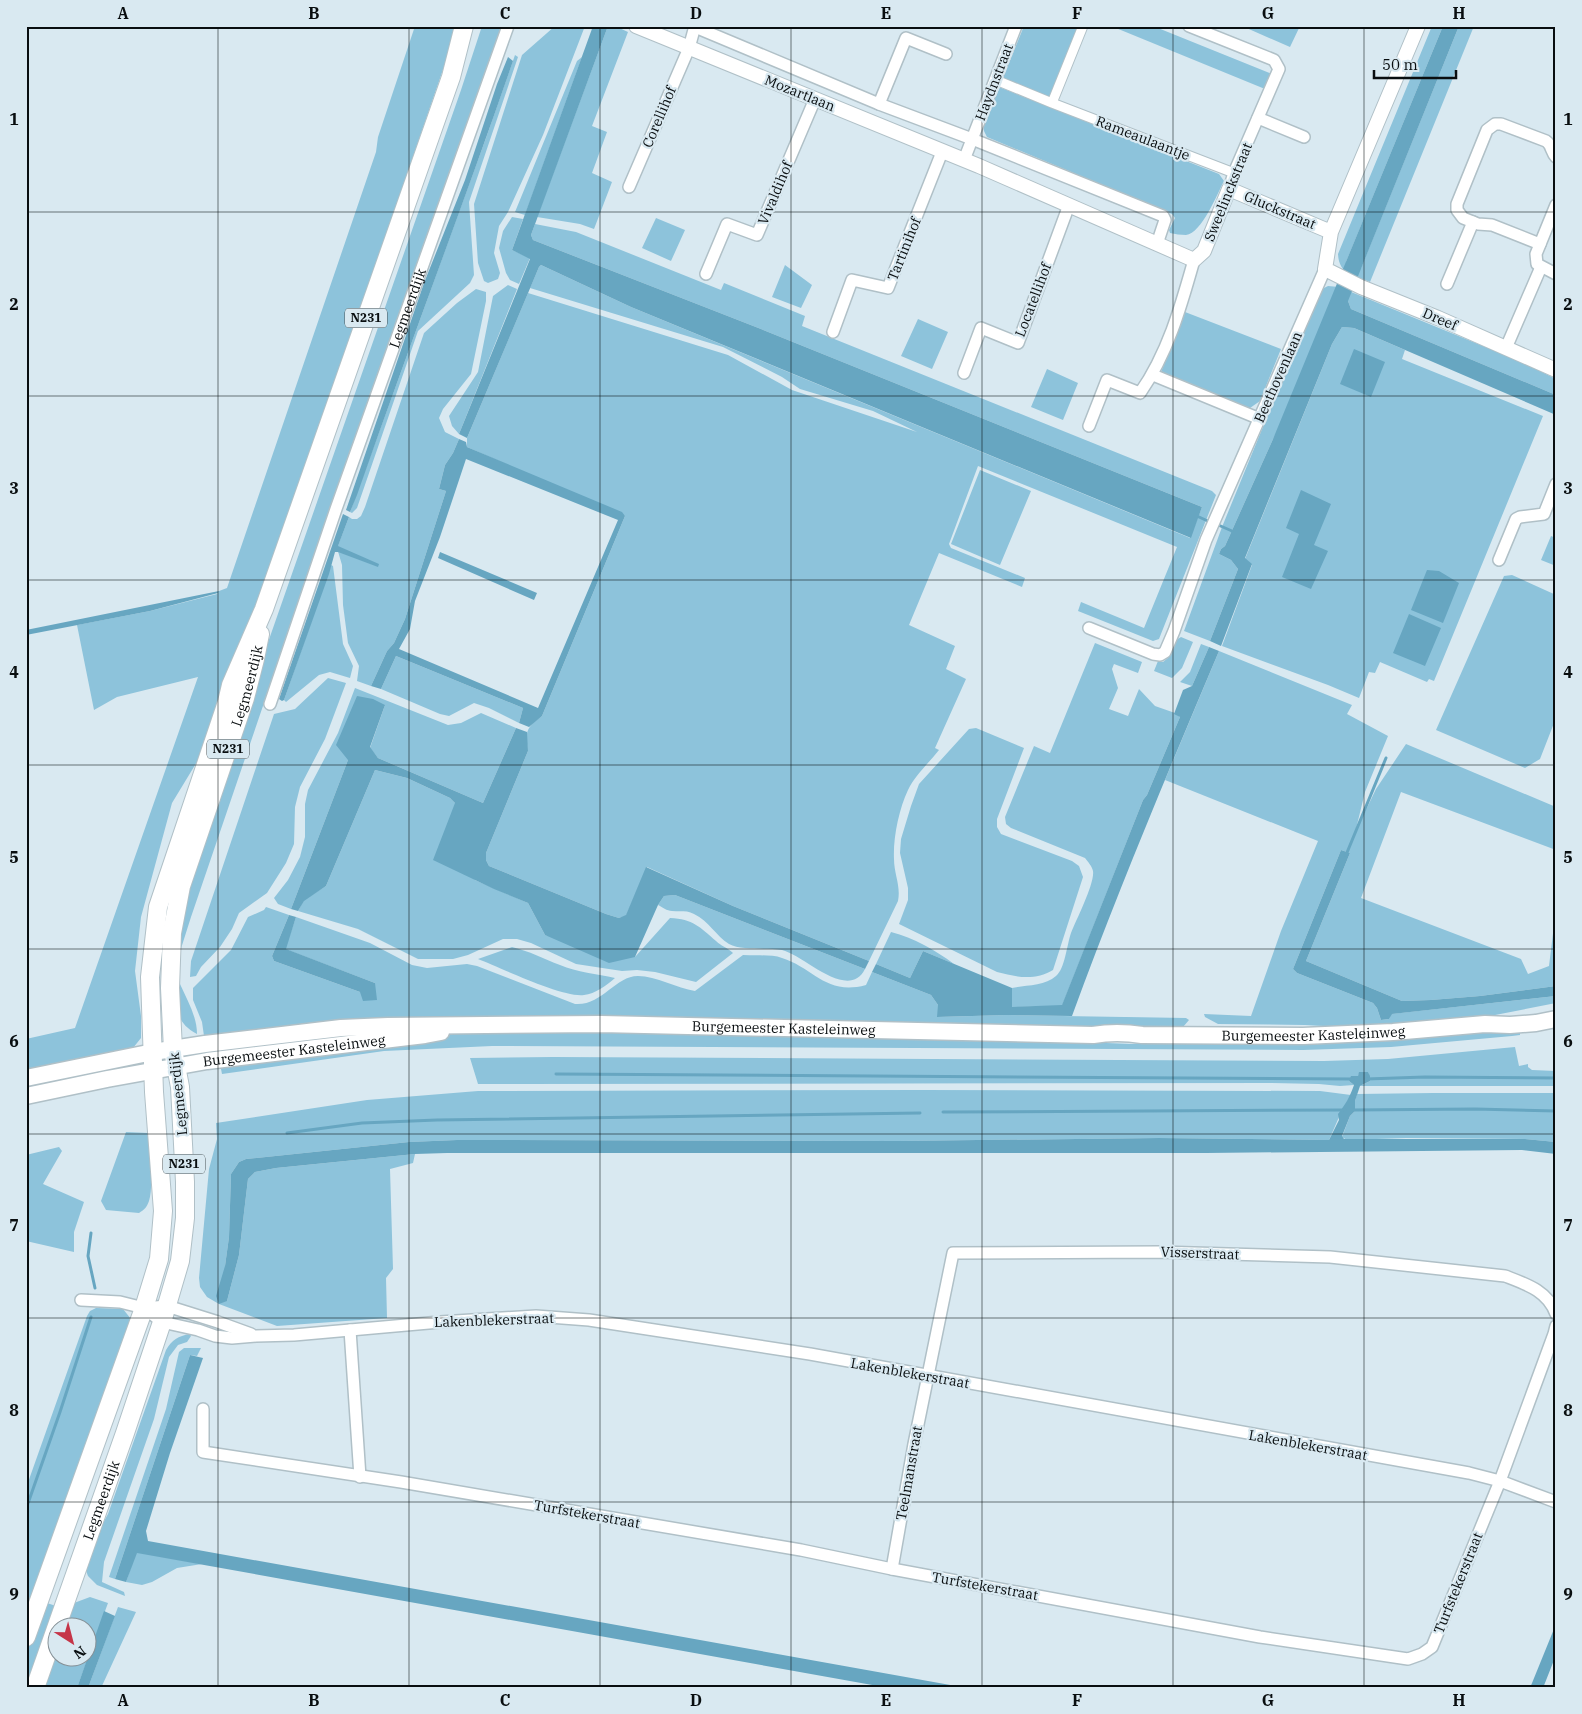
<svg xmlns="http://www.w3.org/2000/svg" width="1582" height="1714" viewBox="0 0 1582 1714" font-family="'IBM Plex Serif',serif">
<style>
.green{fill:#8dc3db}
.water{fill:#67a6c1;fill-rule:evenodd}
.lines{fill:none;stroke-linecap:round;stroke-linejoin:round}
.stream{stroke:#67a6c1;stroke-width:3}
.pedestrian-casing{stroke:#b0c0c7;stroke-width:11}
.minor-casing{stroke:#b0c0c7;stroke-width:14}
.tertiary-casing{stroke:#b0c0c7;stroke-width:16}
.secondary-casing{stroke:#b0c0c7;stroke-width:19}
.primary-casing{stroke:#b0c0c7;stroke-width:20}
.pedestrian{stroke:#fff;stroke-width:9}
.minor{stroke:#fff;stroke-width:11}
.tertiary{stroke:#fff;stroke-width:14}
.secondary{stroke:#fff;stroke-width:16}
.primary{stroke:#fff;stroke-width:18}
.grid{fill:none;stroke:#090e10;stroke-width:1;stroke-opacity:0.55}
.labels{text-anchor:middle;stroke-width:4.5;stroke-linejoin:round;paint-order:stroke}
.shield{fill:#d9e9f1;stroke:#475054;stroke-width:1}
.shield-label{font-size:12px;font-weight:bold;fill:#090e10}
.street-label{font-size:14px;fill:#090e10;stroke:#d9e9f1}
.neatline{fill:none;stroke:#090e10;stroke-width:2}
.grid-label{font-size:16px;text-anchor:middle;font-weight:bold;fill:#090e10}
</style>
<rect width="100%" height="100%" fill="#d9e9f1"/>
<path class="green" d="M415 26H458L258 607 206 747 172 803 141 917 135 971 141 1016V1038L133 1048 26 1074V1039L75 1028 198 677 117 697 94 710 77 625 150 611 217 594 219 591 227 588 376 152 378 137Z
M482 26H503L265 700 191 917 178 958V923L236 734 461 90Z
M555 26H585L543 135 508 212 499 226 494 253 500 273 498 279 488 283 484 281 478 263 474 204 522 55Z
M608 26H615L628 32 592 126 607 132 592 173 612 182 594 229 580 224 537 217Z
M1024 26H1081L1052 99 1002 80Z
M1111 26H1153L1272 74 1265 89Z
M1242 26H1300L1290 47Z
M1432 26H1443L1346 262 1361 268 1459 26H1474L1370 282C1354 275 1339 275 1338 254Z
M515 55 518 57 469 202 474 275 470 283 418 331 357 508 352 513 350 512 486 138Z
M582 57 525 215 515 212 577 61Z
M999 87 1219 174 1224 181C1217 194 1202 233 1186 235 1181 235 1175 234 1170 233L1169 230 1175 218 1172 214 987 137 984 131 983 125Z
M512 217 523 219 512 250 530 258 519 284 510 280 506 273 499 248 503 231Z
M656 218 685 230 671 261 642 248Z
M535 224 576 232 721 290 724 283 805 316 802 326 1212 491 1216 495 1159 639 1153 641 1078 611 1081 602 1144 628 1177 547 978 466 949 544 951 548 1025 578 1022 587 939 553 909 625 955 646 946 669 966 679 935 748 939 750C929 763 915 775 908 790 899 809 893 838 894 859 894 874 901 886 898 901L869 961 733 906 647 867 626 916 619 918 606 914 489 866 486 860V853L528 751C525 731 526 728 542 716L625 516 467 447V438L528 293 728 355 792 390 917 432 873 411 800 389 782 377 723 347 530 288 539 267 541 265 631 307 1190 538 1202 507 761 329 533 240 531 235Z
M785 265 812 285 801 308 772 297Z
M508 285 517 289 459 434 452 426 449 416 478 372 493 296Z
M1328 286 1339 287 1522 362 1556 379V395L1351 309 1348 301 1273 439 1225 546 1221 549 1219 554 1231 560 1238 569 1210 641 1184 631 1222 527 1314 302 1320 290Z
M476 289 486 292V301L471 374 443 409 439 418 445 432 459 439 453 453 445 465 439 489 446 491 405 619 394 643 387 651 371 686 357 681 359 666 348 643 343 605 342 565 337 548 349 517 352 519H357L361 516 365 507 424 333 457 303Z
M1185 312 1281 349 1260 401 1250 408H1242L1162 376 1161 372Z
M918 319 948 332 932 369 901 356Z
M1342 327 1354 328 1405 350 1402 359 1543 416 1434 681 1429 679 1427 682 1380 662 1375 673 1369 672 1359 698 1328 685 1222 646 1252 565 1245 559 1332 344Z
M1047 369 1078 383 1063 420 1031 407Z
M980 470 1031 491 1000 565 951 544Z
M1551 536 1556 538V566L1541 560Z
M331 565 333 566 343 644 353 666 350 678 330 672 319 675 286 702 284 700Z
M1512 575 1556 595V718L1540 759 1525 768 1436 730 1504 576Z
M1181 637 1193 642 1182 668 1172 678 1154 671 1158 661 1163 662 1169 657 1176 640Z
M1095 643 1142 662 1138 673 1114 664 1112 669 1118 688 1109 709 1128 716 1139 689 1155 706 1175 713 1180 717 1147 795 1143 800 1062 1006 1012 1007V988C1026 985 1045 986 1056 976 1065 969 1067 944 1071 933 1076 920 1095 883 1093 871 1092 866 1088 862 1085 858L1011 828 1006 824 1005 817 1034 746 1050 753Z
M1201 644 1209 647 1192 686 1180 682 1190 672Z
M1219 651 1352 705 1347 714 1388 736 1365 792 1355 833 1376 789 1406 744 1556 807V850L1401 792 1361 898 1521 959 1528 974 1549 966 1556 909V986L1480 996 1431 1000 1402 1001 1306 961 1350 853 1341 850 1293 969 1297 973 1373 1003 1377 1008 1381 1020 1389 1019 1391 1014 1556 996V1003L1490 1016 1359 1028 1305 1025 1218 1024 1205 1017 1204 1014 1251 1016 1281 931 1318 841 1165 780Z
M396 656 523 708 519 723 489 708 474 703 449 716 440 714 381 689Z
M328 678 346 683 325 739 300 787 295 807 294 844 286 863 267 893 239 913 232 929 220 947 201 967 196 976 190 977 191 961 274 714 295 709Z
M355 688 448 725 461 723 481 713 516 728 483 803 378 758 370 748 385 705 348 760 291 909 278 904 274 898 288 880 300 857 305 837V804L308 790 338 733Z
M976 728 1024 748 997 819V827L1001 834 1072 861 1079 866 1083 877 1053 970C1035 981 1016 977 997 972L899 924 908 900V888L900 853 901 839 911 806 919 784 969 729Z
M375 770 407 778 450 798 455 803 475 880 528 903 545 935 635 957 670 918C693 919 700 927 716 941 721 946 728 948 733 953L696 982 655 972 637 970 622 971 576 964 531 943 517 939H503L468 955 453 959H418L358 929 298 911 304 900 326 886Z
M675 895 865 969C848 1002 804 955 782 950 767 947 742 951 729 944 716 936 709 921 694 914 687 910 680 912 672 911 667 911 662 907 658 905L664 896Z
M266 907 289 915 272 956 274 961 360 992 375 983 285 949 296 917 370 943 412 965 427 968 467 964 477 966 575 1004C602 1006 615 976 638 976 656 976 677 988 695 991L743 955C755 956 771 954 782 958 814 968 826 996 866 985L872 972 931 995 938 1005V1017L1007 1015 1186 1018 1189 1020 1183 1027 1177 1029H266L204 1036 202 1022 193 1000V988L231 950 248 917 264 910Z
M891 932C914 938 935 950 954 964L923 951 910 978 876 964Z
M512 947C529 951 544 959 560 965 577 972 597 974 615 978 607 985 595 994 584 995 563 998 501 968 478 959Z
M175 983 180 984C187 1000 197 1016 197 1034 174 1022 177 1006 175 983Z
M1483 1029 1520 1031V1035L1512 1036 1391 1047 1303 1050 492 1046 384 1051 222 1074 220 1064 469 1032 629 1031 794 1037 1077 1040 1106 1043 1132 1044 1158 1041Z
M1515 1047 1519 1066 1528 1064V1067L1532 1070 1556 1071V1086H1360L1370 1081 1368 1072H1360L1358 1076 1349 1081 1354 1085 1340 1086 1319 1084 1272 1083 478 1084 470 1058 553 1057 1324 1061 1388 1059Z
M923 1090 1320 1091 1351 1095 1339 1117 1329 1140 1159 1138 898 1141 457 1140 409 1142 246 1159 239 1162 231 1174 229 1237 225 1266 227 1301 239 1255 248 1179 255 1172 276 1168 415 1154 413 1163 390 1169 393 1269 386 1278 387 1318 277 1326 219 1304 207 1297 200 1287 199 1278 209 1169 217 1139 216 1123 367 1100 478 1091Z
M1433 1093H1556V1142L1525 1139 1406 1138 1347 1140 1342 1137 1350 1116 1355 1111V1101L1357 1094Z
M126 1132 148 1133C149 1151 154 1185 149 1201 147 1207 144 1210 139 1213L106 1210 101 1201Z
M59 1147 62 1151 43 1184 84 1202 74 1232V1252L26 1241V1155Z
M96 1308 123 1309 131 1319 26 1615V1488L87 1316 90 1311Z
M190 1334 191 1336 187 1342 178 1345 169 1357 154 1419 104 1562 102 1582 124 1592 125 1596 97 1585 88 1576 85 1568 98 1532 108 1514 166 1350C172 1340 178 1336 190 1334Z
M184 1348H201L197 1356 190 1355 115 1579 109 1577 166 1409 179 1352Z
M136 1552 202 1564 177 1568 152 1582 142 1585 126 1582Z
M90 1597 108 1603 77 1688H40L57 1638 58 1656H88V1626H62L74 1603Z
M44 1602 56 1606 26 1688V1651Z
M118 1607 136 1612 101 1688H88Z"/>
<path class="water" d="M593 26H608L531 235 533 240 761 329 1202 507 1191 538 631 307 541 265 539 267 467 438 459 434 530 259 512 250Z
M1443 26H1459L1348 301 1351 309 1556 395V415L1354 328 1342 327 1332 344 1245 558 1252 564 1221 646 1210 641 1238 569 1231 560 1219 554 1221 549 1225 546 1273 439Z
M508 57 513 61C463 206 408 349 357 495L350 512 346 510 424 283 465 180 497 84Z
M1354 349 1385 362 1371 397 1340 384Z
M459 439 466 442 467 447 622 512 625 516 542 716 529 727 519 723 523 708 396 656 381 689 371 686 387 651 394 643 405 619 446 491 439 489 445 465 453 453ZM466 459 618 520 538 708 399 649 410 629 415 601 440 537Z
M1301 490 1331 504 1314 545 1328 551 1311 589 1282 577 1299 534 1286 528Z
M343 514 349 517 338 546 379 564 378 567 338 552H335L329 574 284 700 282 701 279 699Z
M440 552 537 593 534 600 438 558Z
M1427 570 1439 571 1459 583 1443 623 1411 610Z
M219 591 218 593 150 611 26 635V630Z
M1409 614 1441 628 1425 666 1393 653Z
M1209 647 1219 651C1168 772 1117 893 1072 1016L1007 1015 937 1017 938 1005 931 995 872 972 876 964 910 978 923 951 1012 988V1007L1062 1005 1143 800 1147 795 1180 717 1174 714 1183 690 1192 686Z
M357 696 373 699 385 705 370 747 378 758 483 803 516 728 527 732 528 751 486 853V860L489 866 606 914 619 918 626 915 646 867 733 906 869 961 865 969 675 895 664 896 658 905 635 957 609 963 545 935 528 903 494 889 433 860 455 803 450 798 407 778 375 770 326 886 304 901 298 911 291 909 348 760 336 745Z
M1341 850 1350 853 1306 961 1402 1001 1431 1000 1480 996 1556 986V996L1392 1014 1389 1019 1381 1020 1377 1008 1373 1003 1297 973 1293 969Z
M289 915 296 917 286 949 375 983 377 1000 363 1001 360 992 274 961 272 956Z
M1359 1072H1368L1370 1076V1081L1360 1086 1355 1101V1111L1350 1116 1342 1136 1344 1139H1525L1556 1142V1154L1522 1150 1206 1153H447L415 1154 276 1168 255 1172 248 1179 239 1255 227 1301 219 1304 216 1296 225 1266 229 1237 231 1174 239 1162 246 1159 409 1142 457 1140 898 1141 1159 1138 1329 1140 1339 1120 1338 1114C1345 1105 1350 1097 1354 1085L1349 1081 1351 1076H1358Z
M190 1355 203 1358 170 1453 146 1531 148 1541 967 1688H889L137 1553 126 1582 115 1579Z
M104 1611 115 1616 88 1688H77Z
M1556 1624V1655L1543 1688H1530Z"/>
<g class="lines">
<path class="stream" d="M1199 517 1210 522
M1216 524 1232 531
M1346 855 1386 758
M556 1074 1353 1079
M1366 1079 1425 1077 1556 1078
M1353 1110 1475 1109 1556 1111
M943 1112 1345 1110
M287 1133 362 1123 437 1120 920 1113
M91 1233 88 1256 95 1288
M26 1509 60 1412 91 1317"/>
<defs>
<path id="pedestrian" d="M996 80 1052 103 1083 26
M1052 103 1234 173"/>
<g id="minor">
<path d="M1189 26 1274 60 1279 69 1234 173 1229 189"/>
<path d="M695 27 879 104 972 139 1163 216 1165 220 1157 244"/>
<path d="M879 104 906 38 946 54"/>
<path d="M1258 118 1304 137"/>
<path d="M964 160 1016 26"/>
<path d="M629 187 689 48 695 26"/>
<path d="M1556 205 1536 254 1537 264 1556 274"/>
<path d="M1540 244 1492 225 1478 224 1463 218 1457 210V204L1487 130 1495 124H1501L1546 141C1552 145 1551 152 1556 157"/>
<path d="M706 274 727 224 757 235 815 99"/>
<path d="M1447 284 1473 222"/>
<path d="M833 332 852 280 888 288 942 152"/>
<path d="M1506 348 1541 267"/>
<path d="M964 373 981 328 1018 343 1069 205"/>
<path d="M1153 375 1260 419"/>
<path d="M1089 426 1107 380 1140 393C1168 353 1181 306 1194 260"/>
<path d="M1499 560 1516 519 1520 517 1544 514 1556 484"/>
<path d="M1089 628 1153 654 1160 655 1165 652 1174 631 1206 540 1325 269"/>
<path id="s1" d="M270 704 336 509 508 26"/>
<path d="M81 1300 120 1302 144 1308 167 1306 218 1322 251 1334"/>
<path d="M144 1308 162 1322 198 1330 215 1336 232 1338 256 1336 294 1335 440 1322 536 1316 589 1320 810 1354 1469 1473 1500 1481 1556 1502"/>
<path d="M350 1330 360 1477"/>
<path d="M203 1409V1452L401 1482 801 1550 892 1569 1260 1637 1408 1659 1422 1654 1432 1647 1500 1481 1554 1334 1556 1326"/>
<path d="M892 1569 914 1444 953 1253 1159 1252 1330 1257 1505 1276C1526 1284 1548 1291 1556 1314"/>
</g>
<path id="tertiary" d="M636 26 979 166 1194 260 1204 251 1229 189 1331 232
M1418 26 1331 232 1325 269 1361 287 1438 318 1556 370"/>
<g id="secondary">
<path id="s2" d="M26 1078 153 1052 205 1044 341 1028 388 1026 601 1024 1093 1035C1110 1032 1124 1032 1142 1035L1303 1036 1393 1032 1485 1024 1510 1025 1536 1023 1556 1019"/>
<path id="s3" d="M26 1096 107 1079 207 1061 425 1035 441 1032"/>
</g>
<g id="primary">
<path d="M26 1637 144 1308 159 1259 163 1211 154 1092 150 977 158 907 227 702 231 685 264 609 451 77 464 26"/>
<path id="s4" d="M35 1688 125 1433 162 1322 180 1261 185 1218V1182L180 1087 173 1050 170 988 172 933 181 886 245 698 255 659 260 634"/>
</g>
</defs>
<use href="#pedestrian" class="pedestrian-casing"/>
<use href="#minor" class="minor-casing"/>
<use href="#tertiary" class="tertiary-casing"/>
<use href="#secondary" class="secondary-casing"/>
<use href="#primary" class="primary-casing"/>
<use href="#pedestrian" class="pedestrian"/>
<use href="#minor" class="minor"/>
<use href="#tertiary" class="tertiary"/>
<use href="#secondary" class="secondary"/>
<use href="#primary" class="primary"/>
</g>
<path class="grid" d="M218 26V1688M409 26V1688M600 26V1688M791 26V1688M982 26V1688M1173 26V1688M1364 26V1688M26 212H1556M26 396H1556M26 580H1556M26 765H1556M26 949H1556M26 1134H1556M26 1318H1556M26 1502H1556"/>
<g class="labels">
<g class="shield">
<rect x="345" y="308.5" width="42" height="19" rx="4"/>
<rect x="207" y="739.5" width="42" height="19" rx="4"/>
<rect x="163" y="1154.5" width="42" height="19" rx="4"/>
</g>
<g class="shield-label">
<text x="366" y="322">N231</text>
<text x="228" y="753">N231</text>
<text x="184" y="1168">N231</text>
</g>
<g class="street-label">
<text transform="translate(994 82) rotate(-69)" y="5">Haydnstraat</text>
<text transform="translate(800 93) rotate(22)" y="5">Mozartlaan</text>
<text transform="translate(659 117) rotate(-67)" y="5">Corellihof</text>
<text transform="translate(1143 138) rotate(21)" y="5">Rameaulaantje</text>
<text transform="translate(1228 192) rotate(-68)" y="5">Sweelinckstraat</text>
<text transform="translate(775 193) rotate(-67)" y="5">Vivaldihof</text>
<text transform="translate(1280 210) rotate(23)" y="5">Gluckstraat</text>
<text transform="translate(904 249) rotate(-68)" y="5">Tartinihof</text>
<text transform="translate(1033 300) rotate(-69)" y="5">Locatellihof</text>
<text dy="5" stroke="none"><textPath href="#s1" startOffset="419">Legmeerdijk</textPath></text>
<text transform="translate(1440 319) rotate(23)" y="5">Dreef</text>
<text transform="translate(1278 377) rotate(-66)" y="5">Beethovenlaan</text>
<text dy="5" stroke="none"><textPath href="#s4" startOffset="1039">Legmeerdijk</textPath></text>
<text dy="5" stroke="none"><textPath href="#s2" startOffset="762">Burgemeester Kasteleinweg</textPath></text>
<text dy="5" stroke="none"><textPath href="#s2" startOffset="1292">Burgemeester Kasteleinweg</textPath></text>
<text dy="5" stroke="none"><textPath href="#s3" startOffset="272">Burgemeester Kasteleinweg</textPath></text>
<text transform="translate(178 1094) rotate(-96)" y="5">Legmeerdijk</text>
<text transform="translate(1200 1253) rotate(2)" y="5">Visserstraat</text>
<text transform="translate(494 1320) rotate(-2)" y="5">Lakenblekerstraat</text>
<text transform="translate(910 1373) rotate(10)" y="5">Lakenblekerstraat</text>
<text transform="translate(1308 1445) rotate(10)" y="5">Lakenblekerstraat</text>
<text transform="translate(909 1473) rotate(-80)" y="5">Teelmanstraat</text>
<text dy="5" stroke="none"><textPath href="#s4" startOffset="199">Legmeerdijk</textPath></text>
<text transform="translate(587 1514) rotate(10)" y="5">Turfstekerstraat</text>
<text transform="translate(1458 1583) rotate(-68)" y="5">Turfstekerstraat</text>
<text transform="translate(985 1586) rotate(10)" y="5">Turfstekerstraat</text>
</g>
</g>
<rect width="1582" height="1714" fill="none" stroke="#d9e9f1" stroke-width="55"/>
<g transform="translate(72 1642) rotate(144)"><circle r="24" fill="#d9e9f1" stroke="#869197"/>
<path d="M0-4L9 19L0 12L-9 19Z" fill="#c53548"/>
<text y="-8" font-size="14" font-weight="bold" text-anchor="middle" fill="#090e10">N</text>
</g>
<path d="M1374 70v8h82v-8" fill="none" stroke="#090e10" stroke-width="2.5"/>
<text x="1382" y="70" font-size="15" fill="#090e10" stroke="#d9e9f1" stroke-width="4" paint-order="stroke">50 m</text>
<rect x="28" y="28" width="1526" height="1658" class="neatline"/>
<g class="grid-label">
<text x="123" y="19">A</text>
<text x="314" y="19">B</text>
<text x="505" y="19">C</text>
<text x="696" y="19">D</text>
<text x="886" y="19">E</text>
<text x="1077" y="19">F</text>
<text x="1268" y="19">G</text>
<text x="1459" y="19">H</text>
<text x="14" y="125">1</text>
<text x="1568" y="125">1</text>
<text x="14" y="310">2</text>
<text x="1568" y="310">2</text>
<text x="14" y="494">3</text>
<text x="1568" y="494">3</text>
<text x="14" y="678">4</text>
<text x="1568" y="678">4</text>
<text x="14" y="863">5</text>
<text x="1568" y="863">5</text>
<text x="14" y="1047">6</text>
<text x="1568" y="1047">6</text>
<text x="14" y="1231">7</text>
<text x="1568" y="1231">7</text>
<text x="14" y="1416">8</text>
<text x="1568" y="1416">8</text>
<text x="14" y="1600">9</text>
<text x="1568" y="1600">9</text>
<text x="123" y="1706">A</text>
<text x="314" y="1706">B</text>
<text x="505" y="1706">C</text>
<text x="696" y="1706">D</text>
<text x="886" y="1706">E</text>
<text x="1077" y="1706">F</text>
<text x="1268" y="1706">G</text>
<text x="1459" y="1706">H</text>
</g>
</svg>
